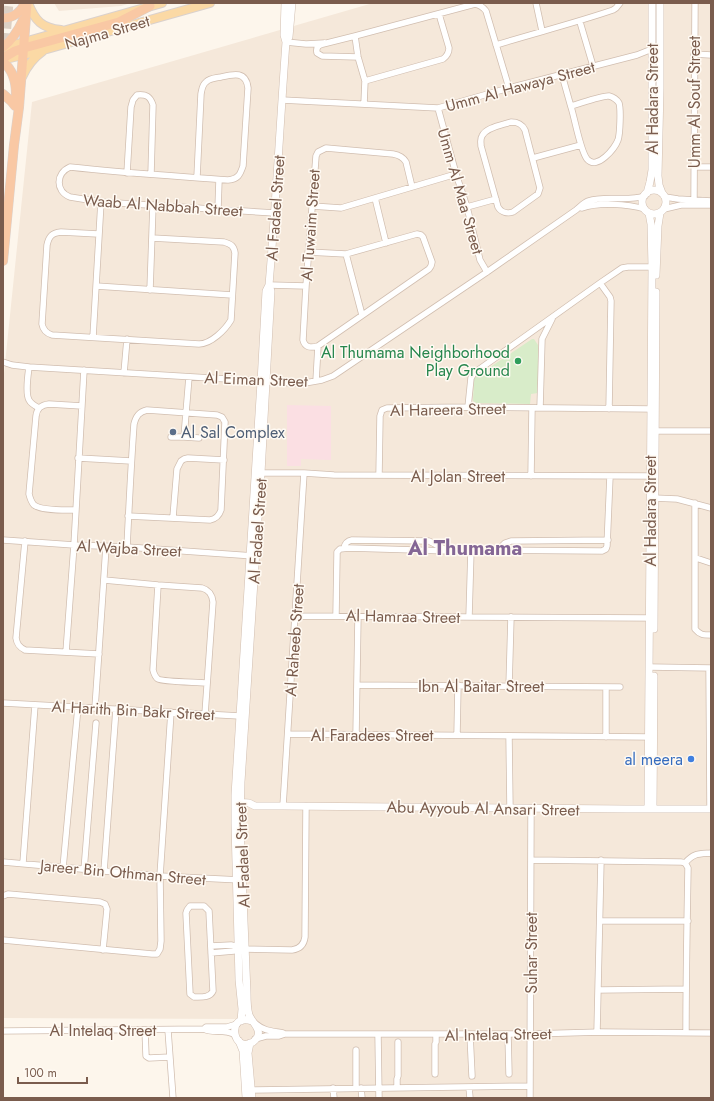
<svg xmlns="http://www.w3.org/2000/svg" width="714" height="1101" viewBox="0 0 714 1101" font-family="Jost,sans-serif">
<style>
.residential{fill:#f5e8da}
.medical{fill:#fbdfe3}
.green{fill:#d8ecc9}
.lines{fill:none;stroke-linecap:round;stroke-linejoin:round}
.trunk-tunnel{stroke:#dcd0c4;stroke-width:9;stroke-dasharray:9 4.5;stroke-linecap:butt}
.minor-casing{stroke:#d1beb0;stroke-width:7}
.tertiary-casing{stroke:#d1beb0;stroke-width:8}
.primary-casing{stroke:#dad1cd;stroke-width:10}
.trunk-casing{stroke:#dad1cd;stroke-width:10}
.minor{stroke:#fff;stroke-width:5.5}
.tertiary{stroke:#fff;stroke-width:7}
.primary{stroke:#fbd9a5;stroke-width:8}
.trunk{stroke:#f9c8a4;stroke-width:9}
.leisure-dot{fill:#2e9e5b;stroke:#fffaf3;stroke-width:1.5}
.service-dot{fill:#5c6f8a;stroke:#fffaf3;stroke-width:1.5}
.shop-dot{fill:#3f7fe0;stroke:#fffaf3;stroke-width:1.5}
.labels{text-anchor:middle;stroke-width:3;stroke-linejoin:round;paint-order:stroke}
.street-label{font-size:16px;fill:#7a5c4d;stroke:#fffaf3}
.leisure-label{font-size:16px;fill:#27864d;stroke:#fffaf3;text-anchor:end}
.service-label{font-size:16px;fill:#4e5e75;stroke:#fffaf3;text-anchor:start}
.shop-label{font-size:16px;fill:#366cbe;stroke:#fffaf3;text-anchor:end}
.district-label{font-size:20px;font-weight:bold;fill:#846695;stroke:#fffaf3}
</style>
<rect width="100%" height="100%" fill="#fdf6ec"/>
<path class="residential" d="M54 3H131L121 6 59 11Z
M373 3H711V1098H243L237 1019 3 1018V383L32 102Z"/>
<path class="medical" d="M287 405 331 406V460L301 459V466H287Z"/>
<path class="green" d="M532 339H534L538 345V393L531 394 530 404 476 403 473 401 474 378Z"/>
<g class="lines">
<path class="trunk-tunnel" d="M3 69 9 3"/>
<defs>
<path id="minor" d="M536 3 542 31
M580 22 593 66
M355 36 358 57 365 81 364 104
M286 42 306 44 324 43
M496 45C535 33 575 23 613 10L616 8 620 3
M694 54 711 55
M358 57 322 56 317 53C316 48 318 45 323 44L355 36 475 4C480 5 483 7 486 11L509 88
M562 75C565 86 568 96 571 107 575 119 580 150 587 159 597 171 615 148 618 140 620 134 621 109 619 103 617 100 613 97 609 96 603 95 579 104 571 106
M365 81 443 59C447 56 449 53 449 48L439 14
M282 100 438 108 509 88 637 55 652 49
M438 108 456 174 467 207 480 260 487 272
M511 122C518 122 522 124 525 130L540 188 538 194 513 212C507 214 501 212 498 207L481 146C481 142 480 139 482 136 486 127 503 125 511 122Z
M533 158 581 145
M694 167H711
M127 173 131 107 133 100 137 95C146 94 150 96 153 105L151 174
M197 177 201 94C202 89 202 85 206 82 210 78 216 78 221 77 234 74 246 71 248 88L243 166C240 175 238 179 228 180 176 176 123 173 70 167 56 173 55 191 70 197L101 202 275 213
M665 197 678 199 711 201
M375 198 386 243
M694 200 695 3
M312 206 341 208 456 174
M467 207 496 199
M582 208C598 202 628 204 645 209
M218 209 219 180
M664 209 681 205H711
M98 234 61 232C52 233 49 236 47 245L42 324C43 330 46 333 52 335L199 344C211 344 225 330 231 320L235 253C234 246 231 244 224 242L152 238
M308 252 346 254 417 234 421 235 423 237 432 262 431 266 429 269 318 346C311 348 305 348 303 340L306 286 316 156 318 152 326 148 393 154C399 155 403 157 406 162L412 187
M346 254 362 315
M600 283 610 297 611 301 609 409
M269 285 306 286
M96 286 232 295
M150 290 153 205
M93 337 101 202
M3 362 12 365 29 367 291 383H305L322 380 333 376 487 272 576 210C580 207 583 203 588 201 606 195 626 202 645 196
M29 367C28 375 25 393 29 400 31 404 35 406 39 408
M124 373 127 339
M189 377 184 437 199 438
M316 381 318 346
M468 407 471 378 474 373 600 283 622 268 628 267H655
M540 408 542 339 552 319
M653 431H711
M171 437H184
M78 458 131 461
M261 473H304L334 475 653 476
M379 475 380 416 382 410 387 408 468 407 653 409
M531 476 532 408
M653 498 677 499 711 508
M695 503V629C700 635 703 635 711 635
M75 510C65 510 42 511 34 505 31 502 30 498 29 494L36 416C37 408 41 405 49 404L82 406
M173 517 177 469 181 461 184 459 188 458 224 460
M3 540 74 545 127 547 254 556
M25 541 16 638C17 644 19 647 25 650L99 654
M127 547C129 506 131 465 134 424 136 416 139 412 147 410L217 415 222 417 225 422 221 510C219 516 216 519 210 520L128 516
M344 548C345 543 347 541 352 540L429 541 446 550
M498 550 505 543 511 541 608 540
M696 558 711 563
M104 580 158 585 202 588C209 590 212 594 213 602L205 714
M158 585 153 670C154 674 155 677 158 679 163 682 198 682 207 683
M336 615 337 555V552L340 549 349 548 448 551 471 550 602 551 606 549 607 546 610 476
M295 616 653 618
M469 617 471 550
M66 652 74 545 84 370
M649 667 711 668
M709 668 710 809
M357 685 620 687
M509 686 511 617
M606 687V737
M3 703 240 716 242 718
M95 708 106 547
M288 734 651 737
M356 735 358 616
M457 735 458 685
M509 736 510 808
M283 806 304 473
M532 860 681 862C685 862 686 864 688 868 687 923 686 978 686 1033
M3 862 160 876 240 880
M23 863 35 705
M685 863C694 853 698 854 711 853
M63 868 78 707
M84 870 96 723
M104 871 116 709
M3 896 8 894 100 902 105 904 107 909 103 950
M190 906H204L209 911 213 991C210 998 201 997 194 997L190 994 186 913 187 910Z
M600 921H688
M3 940 152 954H157L160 949 161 941 160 876 171 712
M211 946 231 945 235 946 238 948 245 949 292 950C300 949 304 945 305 937L306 806
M211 953 234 951 238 948
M598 990 686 989
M256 1024C264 1031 272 1031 283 1033
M204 1029C213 1034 224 1028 235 1035
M145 1030 146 1056 149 1058 170 1057
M168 1030 173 1098
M3 1031 204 1029 206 1027H227L237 1024
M597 1032 601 860
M378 1034 379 1098
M470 1034 472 1076
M508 1034 509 1074
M255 1039 266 1036H279L285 1034H531L601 1032 711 1033
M435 1074V1044L436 1042V1034
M469 1087 470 1098
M333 1088 334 1098
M356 1088V1050
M361 1088 362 1098
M397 1088V1079L398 1076V1042
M252 1090 530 1086
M530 1098 531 808"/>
<path id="tertiary" d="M285 3 284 35 286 42
M660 3V89L658 176 659 185 662 193
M642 202a12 12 0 1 1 24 0a12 12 0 1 1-24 0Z
M647 193 650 182 652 170V3
M656 275 658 226 660 213
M654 629 656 292
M236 802 249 803 255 806H283L626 809H711
M648 809 652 267 651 224 649 213
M653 809 654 676
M241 1021 242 1009 239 980 235 824V795L261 382 266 291 269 285
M252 1021C225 1012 233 1055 253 1042 266 1032 252 1023 249 1015 247 1008 247 1000 247 993L240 826 241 782 261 473 271 291 269 285C276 204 280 123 286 42L289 37 292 3
M239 1041 243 1051 246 1098
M250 1043 248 1053 252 1098"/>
<path id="primary" d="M28 3C35 21 42 28 61 30
M3 48 162 3
M6 59 47 49 210 3
M22 77C27 66 33 58 43 51"/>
<path id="trunk" d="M3 18C13 18 21 12 25 3
M3 47C12 40 18 31 23 20
M3 58 15 51 24 48 119 22 150 6
M3 62C13 70 16 81 16 94
M3 94 11 101 15 106
M3 261 14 145 19 107 27 3"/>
</defs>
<use href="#minor" class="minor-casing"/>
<use href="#tertiary" class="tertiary-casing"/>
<use href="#primary" class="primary-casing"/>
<use href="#trunk" class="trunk-casing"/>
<use href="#minor" class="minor"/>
<use href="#tertiary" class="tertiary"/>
<use href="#primary" class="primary"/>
<use href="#trunk" class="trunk"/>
</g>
<circle class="leisure-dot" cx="518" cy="361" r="4"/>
<circle class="service-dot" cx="173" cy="432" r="4"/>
<circle class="shop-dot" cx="691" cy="759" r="4"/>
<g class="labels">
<g class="street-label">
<text transform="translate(107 32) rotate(-16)" y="6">Najma Street</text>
<text transform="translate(520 86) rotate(-15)" y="6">Umm Al Hawaya Street</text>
<text transform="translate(652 99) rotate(-90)" y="6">Al Hadara Street</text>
<text transform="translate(694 102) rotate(-90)" y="6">Umm Al Souf Street</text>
<text transform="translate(461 191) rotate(74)" y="6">Umm Al Maa Street</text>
<text transform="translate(163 205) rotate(4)" y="6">Waab Al Nabbah Street</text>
<text transform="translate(275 208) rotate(-86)" y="6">Al Fadael Street</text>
<text transform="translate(310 225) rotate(-86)" y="6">Al Tuwaim Street</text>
<text transform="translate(256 379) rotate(2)" y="6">Al Eiman Street</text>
<text transform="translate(448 409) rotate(-1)" y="6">Al Hareera Street</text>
<text x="458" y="482">Al Jolan Street</text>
<text transform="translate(650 511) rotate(-90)" y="6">Al Hadara Street</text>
<text transform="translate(257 531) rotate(-86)" y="6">Al Fadael Street</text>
<text transform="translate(129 548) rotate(3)" y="6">Al Wajba Street</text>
<text transform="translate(403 616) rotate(1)" y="6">Al Hamraa Street</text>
<text transform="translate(294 640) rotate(-86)" y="6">Al Raheeb Street</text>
<text x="481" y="692">Ibn Al Baitar Street</text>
<text transform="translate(133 710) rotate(3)" y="6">Al Harith Bin Bakr Street</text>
<text x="372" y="741">Al Faradees Street</text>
<text transform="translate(483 808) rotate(1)" y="6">Abu Ayyoub Al Ansari Street</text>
<text transform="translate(242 855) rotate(-92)" y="6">Al Fadael Street</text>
<text transform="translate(123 872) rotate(5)" y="6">Jareer Bin Othman Street</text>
<text transform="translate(531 953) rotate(-90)" y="6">Suhar Street</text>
<text x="103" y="1036">Al Intelaq Street</text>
<text transform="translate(498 1034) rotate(-1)" y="6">Al Intelaq Street</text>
</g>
<g class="leisure-label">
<text x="510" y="358">Al Thumama Neighborhood<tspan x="510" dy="18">Play Ground</tspan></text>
</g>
<g class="service-label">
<text x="181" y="438">Al Sal Complex</text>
</g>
<g class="shop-label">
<text x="683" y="765">al meera</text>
</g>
<g class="district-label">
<text x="465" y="555">Al Thumama</text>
</g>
</g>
<rect width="714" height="1101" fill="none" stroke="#7a5c4d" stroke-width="8"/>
<path d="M18 1077v6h69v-6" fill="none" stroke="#7a5c4d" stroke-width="2"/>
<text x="24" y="1077" font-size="12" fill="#7a5c4d" stroke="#fffaf3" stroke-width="3" paint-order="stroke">100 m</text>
</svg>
